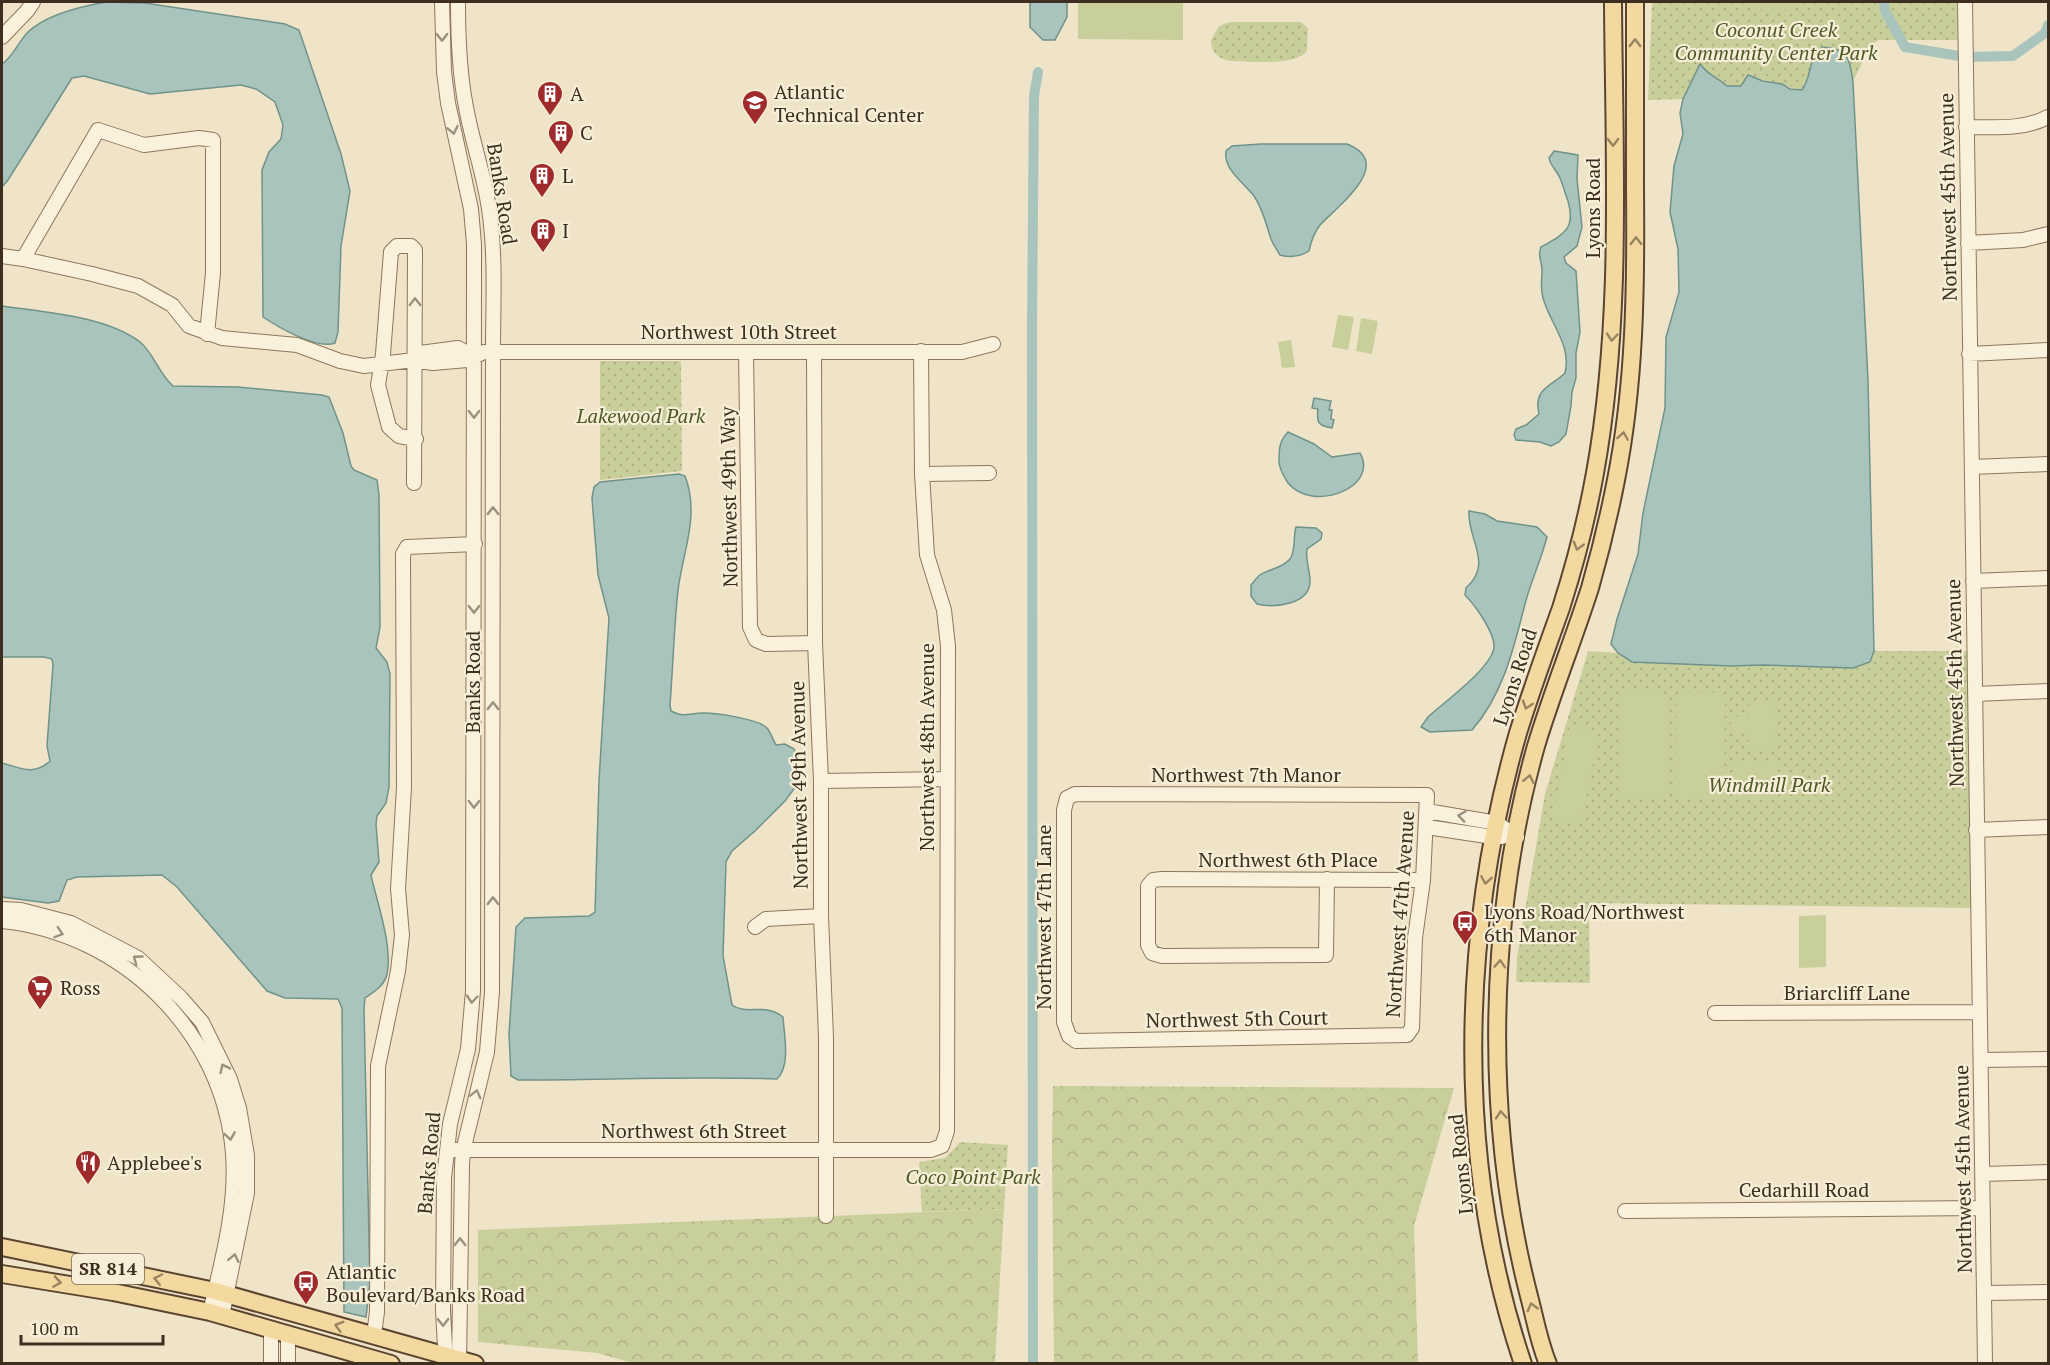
<svg xmlns="http://www.w3.org/2000/svg" width="2050" height="1365" viewBox="0 0 2050 1365" font-family="'PT Serif',serif">
<style>
.green{fill:url(#green-dots)}
.forest{fill:url(#forest-crowns)}
.pitch{fill:#c9cf9b}
.water{fill:#a9c4bc;stroke:#6f938a;stroke-width:1.5}
.lines{fill:none;stroke-linecap:round;stroke-linejoin:round}
.canal{stroke:#a9c4bc;stroke-width:10}
.minor-casing{stroke:#8d765c;stroke-width:16}
.major-casing{stroke:#5b4430;stroke-width:20}
.minor{stroke:#faf1dc;stroke-width:14}
.major{stroke:#f3d9a0;stroke-width:16}
.oneway{stroke:#9c907e}
.oneway2{stroke:#988460}
.labels{text-anchor:middle;stroke-width:4.5;stroke-linejoin:round;paint-order:stroke}
.shield{fill:#f7eed8;stroke:#756857;stroke-width:1.5}
.shield-label{font-size:18px;font-weight:bold;fill:#3d2e20}
.park-label{font-size:20px;font-style:italic;fill:#4d5a26;stroke:#f7eed8}
.poi-label{font-size:20px;fill:#3d2e20;stroke:#f7eed8;text-anchor:start}
.street-label{font-size:20px;fill:#3d2e20;stroke:#f7eed8}
</style>
<defs>
<pattern id="green-dots" width="8" height="8" patternUnits="userSpaceOnUse" patternTransform="scale(1.5)"><rect width="8" height="8" fill="#c9cf9b"/><path d="M2 2h.1M6 6h.1" fill="none" stroke="#aeb285" stroke-width="1.8" stroke-linecap="round"/></pattern>
<pattern id="forest-crowns" width="20" height="18" patternUnits="userSpaceOnUse" patternTransform="scale(1.5)"><rect width="20" height="18" fill="#c9cf9b"/><path d="M2 6a3 3 0 1 1 6 0M12 15a3 3 0 1 1 6 0" fill="none" stroke="#aeb285"/></pattern>
</defs>
<rect width="100%" height="100%" fill="#f0e4c8"/>
<path class="green" d="M1652 2H1957L1958 40H1878L1869 48 1853 82 1850 66 1822 47C1806 63 1813 74 1802 90 1793 89 1787 85 1778 83 1768 81 1759 79 1749 75L1741 86H1727C1716 76 1708 75 1694 75L1683 99 1648 100Z
M1230 22H1301L1308 28 1307 51C1294 67 1249 61 1229 61 1218 58 1211 52 1211 40L1219 26Z
M600 361H681L682 471 600 480Z
M1588 651 1618 653 1632 662 1731 666 1761 665 1853 668 1870 662 1874 651H1968L1974 908 1589 903 1590 983 1516 982 1517 957 1545 794Z
M960 1142 1008 1145 1004 1209 922 1212 919 1162 945 1158Z"/>
<path class="forest" d="M1053 1086 1454 1088 1414 1226 1418 1363H1054L1052 1146Z
M1004 1209 995 1363 636 1364 597 1353 478 1342V1230Z"/>
<path class="pitch" d="M1078 2H1183V40L1078 39Z
M1751 2H1795V10L1751 9Z
M1338 315 1354 317 1348 350 1332 347Z
M1361 318 1378 321 1372 354 1356 351Z
M1291 340 1295 367 1282 368 1278 342Z
M1663 691 1666 696 1667 792 1663 796 1624 797 1619 793 1620 694 1624 692Z
M1680 692 1719 693 1725 696 1724 791 1720 797H1681L1676 792 1677 696Z
M1749 703H1774V748H1749V734H1731V717H1749Z
M1570 726 1599 731 1581 824 1553 819Z
M1734 763H1777V798H1734Z
M1826 915V967L1799 968V916Z"/>
<path class="water" d="M106 2 145 3 285 24 299 30 341 154 350 191 341 246 338 332 335 343C317 350 278 327 263 317L262 170 269 152 281 139 283 125 275 102 256 89 241 85 150 94 84 76 72 78 8 180 2 187V64C14 56 18 42 28 32 46 15 83 6 106 2Z
M1030 2H1067V17L1055 40H1043L1030 27Z
M1822 47C1849 49 1849 57 1853 82L1868 380 1874 651 1870 662 1853 668 1761 665 1731 666 1632 662 1618 653 1611 644 1617 619 1638 554 1643 513 1665 408 1666 337 1679 292 1678 249 1670 212 1674 166 1683 134 1680 113 1683 99 1700 64C1710 77 1716 76 1727 86H1741L1748 75 1763 81 1782 84 1790 89 1802 90C1813 74 1806 63 1822 47Z
M1261 144H1347C1396 163 1338 206 1320 225 1314 233 1311 241 1309 251 1300 257 1291 258 1280 255 1277 250 1273 244 1271 239 1266 224 1263 209 1254 196 1243 182 1223 169 1226 151L1232 146Z
M1554 151 1578 155 1577 179 1582 227 1577 246 1564 257 1566 263 1576 271 1580 332 1576 353V378L1572 392 1571 406 1566 434 1559 442 1551 446 1540 442 1516 440 1514 435 1516 429 1526 425 1539 414C1533 388 1551 387 1565 373 1572 345 1550 324 1543 298 1540 288 1542 280 1542 270 1542 261 1537 256 1541 247 1564 234 1576 229 1568 201 1565 193 1563 185 1560 178 1557 171 1550 165 1549 158Z
M2 306C43 312 106 316 140 342 153 352 159 374 173 386L238 387 322 395 329 397 343 433 351 466 354 470 377 480 379 495 380 627 376 648 387 662 390 674 389 787 386 803 377 816 376 824 379 862 371 875C377 903 393 946 387 974 385 985 374 992 365 998L364 1009 370 1283 366 1317 344 1312 342 1008 338 999 285 998 267 991 177 887 162 875 77 877 67 880 59 901 48 903 2 897V763C20 768 34 776 50 761L47 746 53 665 52 659 44 657H2Z
M1314 398 1331 401 1329 410H1332L1331 419 1334 420 1332 428C1319 426 1316 423 1318 409L1312 408Z
M1288 432 1314 444 1332 457 1360 453C1380 488 1312 513 1288 483 1284 477 1280 470 1279 462 1279 450 1279 441 1288 432Z
M679 474 685 476C700 515 683 551 678 590 674 628 673 666 670 705L671 711C684 718 690 713 703 713 716 713 759 719 767 728 771 733 773 740 776 745L785 744 794 749 798 759 799 782 785 801 755 831 732 851 726 862 723 956 732 1005C747 1016 765 1002 783 1017 784 1034 791 1066 777 1079 691 1076 605 1080 518 1080L511 1076 509 1034 516 927 525 918 589 916 595 912 599 780 609 618 598 575 592 498 594 487 600 482Z
M1469 511 1485 514 1497 521 1537 527 1547 537C1541 560 1531 581 1525 604 1514 647 1503 695 1472 730L1430 732 1421 727 1428 717C1444 702 1492 668 1494 647 1495 633 1475 605 1465 595L1466 588C1494 563 1467 540 1469 511Z
M1296 527 1316 528 1322 533 1321 539 1307 549C1305 560 1310 570 1310 581 1310 605 1274 608 1257 604L1251 596V585C1254 582 1257 577 1260 575 1269 569 1283 568 1290 559 1296 551 1293 536 1296 527Z"/>
<g class="lines">
<path class="canal" d="M1884 2 1885 11 1905 47 1965 57 2013 56 2045 33 2048 25
M1033 1364 1032 325 1034 96 1038 72"/>
<defs>
<path id="minor" d="M442 2 444 72 448 103 471 209 474 244V280L473 991 468 1049 450 1124 444 1178 443 1311 446 1364
M458 2C458 37 459 72 466 107 472 141 484 174 489 209 496 256 493 304 493 351L492 992 487 1052 463 1151 462 1165 459 1364
M1965 2 1985 1364
M2 37 27 11 33 2
M1966 127C1994 127 2024 130 2048 117
M1968 243 2023 240 2048 234
M2 256 23 259 98 130 144 145 199 138 213 140V273L207 334
M23 259 92 274 138 286 172 305 189 326 222 338 297 345 340 361 364 366 414 360 433 363 467 360 484 352H962L993 344
M746 352 750 627 756 640 766 644 815 643
M814 352 815 643 821 781V916L826 1037V1216
M1969 354 2048 350
M414 360 420 353 458 348 473 356
M1972 467 2048 464
M922 474 989 473
M414 483 415 250 411 246H397L391 252 383 354 378 385 389 427 399 436 416 439
M1973 581 2048 578
M1975 694 2048 691
M821 781 947 779
M1075 794 1427 795 1423 880 1415 938 1412 1028 1407 1035 1076 1041 1069 1036 1064 1022V810L1067 798Z
M1427 811 1497 823 1517 837
M1427 827 1493 837H1502
M1976 830 2048 827
M1327 879 1326 955 1162 956 1152 953 1148 945V886L1153 880 1162 879 1423 880
M2 909 21 910 71 923 138 958 181 998 202 1022 230 1079 239 1108 247 1155V1193L222 1316
M2 921C122 933 224 1032 233 1154 237 1207 222 1261 210 1312
M755 927 766 919 821 916
M1715 1013 1980 1012
M1981 1060 2048 1059
M454 1150H931L942 1146 947 1131 948 646 944 610 927 555 922 474 921 351
M1983 1174 2048 1172
M1625 1211 1983 1208
M1985 1293 2048 1292
M374 1335 377 1312 378 1066 398 971 402 935 398 889 404 787 403 554 407 547 475 544
M271 1364V1330
M288 1364V1335"/>
<path id="major" d="M2 1247 215 1291 475 1364
M2 1274 113 1292 210 1312 391 1364
M1523 1364C1455 1162 1460 936 1518 733 1531 691 1546 650 1561 608 1575 564 1587 518 1595 473 1623 318 1614 159 1613 2
M1548 1364C1539 1342 1535 1319 1529 1296 1484 1122 1487 920 1536 746 1552 693 1573 641 1590 588 1600 553 1609 516 1616 480 1635 384 1636 287 1635 189 1635 127 1635 64 1635 2"/>
</defs>
<use href="#minor" class="minor-casing"/>
<use href="#major" class="major-casing"/>
<use href="#minor" class="minor"/>
<use href="#major" class="major"/>
</g>
<defs><path id="oneway-chevron" d="M-2-3.5L2.5 0L-2 3.5" fill="none" stroke-width="1.6" stroke-linecap="round" stroke-linejoin="round" transform="scale(1.5)"/></defs>
<g class="oneway">
<use href="#oneway-chevron" transform="translate(442 37) rotate(89)"/>
<use href="#oneway-chevron" transform="translate(453 130) rotate(78)"/>
<use href="#oneway-chevron" transform="translate(415 302) rotate(-90)"/>
<use href="#oneway-chevron" transform="translate(474 414) rotate(90)"/>
<use href="#oneway-chevron" transform="translate(493 511) rotate(-90)"/>
<use href="#oneway-chevron" transform="translate(474 609) rotate(90)"/>
<use href="#oneway-chevron" transform="translate(493 706) rotate(-90)"/>
<use href="#oneway-chevron" transform="translate(474 804) rotate(90)"/>
<use href="#oneway-chevron" transform="translate(1462 816) rotate(-172)"/>
<use href="#oneway-chevron" transform="translate(493 901) rotate(-90)"/>
<use href="#oneway-chevron" transform="translate(59 933) rotate(18)"/>
<use href="#oneway-chevron" transform="translate(137 959) rotate(-144)"/>
<use href="#oneway-chevron" transform="translate(472 999) rotate(95)"/>
<use href="#oneway-chevron" transform="translate(224 1068) rotate(-116)"/>
<use href="#oneway-chevron" transform="translate(476 1094) rotate(-76)"/>
<use href="#oneway-chevron" transform="translate(230 1136) rotate(81)"/>
<use href="#oneway-chevron" transform="translate(460 1242) rotate(-90)"/>
<use href="#oneway-chevron" transform="translate(234 1258) rotate(-78)"/>
<use href="#oneway-chevron" transform="translate(443 1322) rotate(89)"/>
</g>
<g class="oneway2">
<use href="#oneway-chevron" transform="translate(1635 43) rotate(-90)"/>
<use href="#oneway-chevron" transform="translate(1613 142) rotate(90)"/>
<use href="#oneway-chevron" transform="translate(1636 241) rotate(-90)"/>
<use href="#oneway-chevron" transform="translate(1612 337) rotate(95)"/>
<use href="#oneway-chevron" transform="translate(1623 436) rotate(-81)"/>
<use href="#oneway-chevron" transform="translate(1578 546) rotate(106)"/>
<use href="#oneway-chevron" transform="translate(1527 705) rotate(108)"/>
<use href="#oneway-chevron" transform="translate(1529 779) rotate(-78)"/>
<use href="#oneway-chevron" transform="translate(1486 880) rotate(99)"/>
<use href="#oneway-chevron" transform="translate(1500 964) rotate(-86)"/>
<use href="#oneway-chevron" transform="translate(1501 1115) rotate(-95)"/>
<use href="#oneway-chevron" transform="translate(158 1279) rotate(-168)"/>
<use href="#oneway-chevron" transform="translate(57 1282) rotate(9)"/>
<use href="#oneway-chevron" transform="translate(1532 1307) rotate(-105)"/>
<use href="#oneway-chevron" transform="translate(339 1326) rotate(-164)"/>
</g>
<defs>
<symbol id="building-pin" viewBox="-11 -11 22 30"><path d="M0 17L-7.5 6A9.5 9.5 0 1 1 7.5 6Z" fill="#9e2a2b" stroke="#f7eed8"/><path d="M-4-6H4V6H1V3H-1V6H-4ZM-2.5-4.3h1.7v1.8h-1.7ZM.8-4.3h1.7v1.8H.8ZM-2.5-1h1.7V.8h-1.7ZM.8-1h1.7V.8H.8Z" fill="#fff"/></symbol>
<symbol id="school-pin" viewBox="-11 -11 22 30"><path d="M0 17L-7.5 6A9.5 9.5 0 1 1 7.5 6Z" fill="#9e2a2b" stroke="#f7eed8"/><path d="M0-5L7-2L0 1L-7-2ZM-4 1L0 2.5L4 1V4Q0 6-4 4Z" fill="#fff"/></symbol>
<symbol id="bus-pin" viewBox="-11 -11 22 30"><path d="M0 17L-7.5 6A9.5 9.5 0 1 1 7.5 6Z" fill="#9e2a2b" stroke="#f7eed8"/><path d="M-5-6H5V4H4V6H2V4H-2V6H-4V4H-5ZM-3.5-4V0h7V-4ZM-3.5 1.2v1.5H-2V1.2ZM2 1.2v1.5H3.5V1.2Z" fill="#fff"/></symbol>
<symbol id="supermarket-pin" viewBox="-11 -11 22 30"><path d="M0 17L-7.5 6A9.5 9.5 0 1 1 7.5 6Z" fill="#9e2a2b" stroke="#f7eed8"/><path d="M-6-5.5h2.5l.6 2H6L4.5 2H-2.5L-4.4-4H-6ZM-1.5 3.2a1.3 1.3 0 1 0 .1 0ZM3 3.2a1.3 1.3 0 1 0 .1 0Z" fill="#fff"/></symbol>
<symbol id="restaurant-pin" viewBox="-11 -11 22 30"><path d="M0 17L-7.5 6A9.5 9.5 0 1 1 7.5 6Z" fill="#9e2a2b" stroke="#f7eed8"/><path d="M-5-6h1v4h1v-4h1v4h1v-4h1v5L-1.5 .5V6h-2V.5L-5-1ZM5-6V6H3V1.5H1.5Q1.5-4 5-6Z" fill="#fff"/></symbol>
</defs>
<g fill-rule="evenodd">
<use href="#building-pin" x="535" y="79" width="30" height="40"/>
<use href="#school-pin" x="740" y="88" width="30" height="40"/>
<use href="#building-pin" x="546" y="118" width="30" height="40"/>
<use href="#building-pin" x="527" y="161" width="30" height="40"/>
<use href="#building-pin" x="528" y="216" width="30" height="40"/>
<use href="#bus-pin" x="1450" y="908" width="30" height="40"/>
<use href="#supermarket-pin" x="25" y="973" width="30" height="40"/>
<use href="#restaurant-pin" x="73" y="1148" width="30" height="40"/>
<use href="#bus-pin" x="291" y="1268" width="30" height="40"/>
</g>
<g class="labels">
<rect class="shield" x="72" y="1254" width="72" height="30" rx="4.5"/>
<g class="shield-label">
<text x="108" y="1275">SR 814</text>
</g>
<g class="park-label">
<text x="1776" y="37">Coconut Creek<tspan x="1776" dy="23">Community Center Park</tspan></text>
<text x="641" y="423">Lakewood Park</text>
<text x="1769" y="792">Windmill Park</text>
<text x="973" y="1184">Coco Point Park</text>
</g>
<g class="poi-label">
<text x="774" y="99">Atlantic<tspan x="774" dy="23">Technical Center</tspan></text>
<text x="570" y="101">A</text>
<text x="580" y="140">C</text>
<text x="562" y="183">L</text>
<text x="562" y="238">I</text>
<text x="1484" y="919">Lyons Road/Northwest<tspan x="1484" dy="23">6th Manor</tspan></text>
<text x="60" y="995">Ross</text>
<text x="107" y="1170">Applebee's</text>
<text x="326" y="1279">Atlantic<tspan x="326" dy="23">Boulevard/Banks Road</tspan></text>
</g>
<g class="street-label">
<text transform="translate(502 194) rotate(81)" y="7">Banks Road</text>
<text transform="translate(1948 197) rotate(-91)" y="7">Northwest 45th Avenue</text>
<text transform="translate(1593 208) rotate(-90)" y="7">Lyons Road</text>
<text x="739" y="339">Northwest 10th Street</text>
<text transform="translate(729 497) rotate(-91)" y="7">Northwest 49th Way</text>
<text transform="translate(1515 677) rotate(-72)" y="7">Lyons Road</text>
<text transform="translate(473 682) rotate(-90)" y="7">Banks Road</text>
<text transform="translate(1955 683) rotate(-91)" y="7">Northwest 45th Avenue</text>
<text transform="translate(927 747) rotate(-90)" y="7">Northwest 48th Avenue</text>
<text x="1246" y="782">Northwest 7th Manor</text>
<text transform="translate(799 785) rotate(-91)" y="7">Northwest 49th Avenue</text>
<text x="1288" y="867">Northwest 6th Place</text>
<text transform="translate(1400 914) rotate(-86)" y="7">Northwest 47th Avenue</text>
<text transform="translate(1044 917) rotate(-90)" y="7">Northwest 47th Lane</text>
<text x="1847" y="1000">Briarcliff Lane</text>
<text transform="translate(1237 1019) rotate(-1)" y="7">Northwest 5th Court</text>
<text x="694" y="1138">Northwest 6th Street</text>
<text transform="translate(429 1163) rotate(-85)" y="7">Banks Road</text>
<text transform="translate(1461 1164) rotate(-96)" y="7">Lyons Road</text>
<text transform="translate(1963 1169) rotate(-91)" y="7">Northwest 45th Avenue</text>
<text x="1804" y="1197">Cedarhill Road</text>
</g>
</g>
<rect width="2050" height="1365" fill="none" stroke="#3d2e20" stroke-width="6"/>
<path d="M21 1335v9h142v-9" fill="none" stroke="#3d2e20" stroke-width="3"/>
<text x="30" y="1335" font-size="18" fill="#3d2e20" stroke="#f7eed8" stroke-width="4.5" paint-order="stroke">100 m</text>
</svg>
